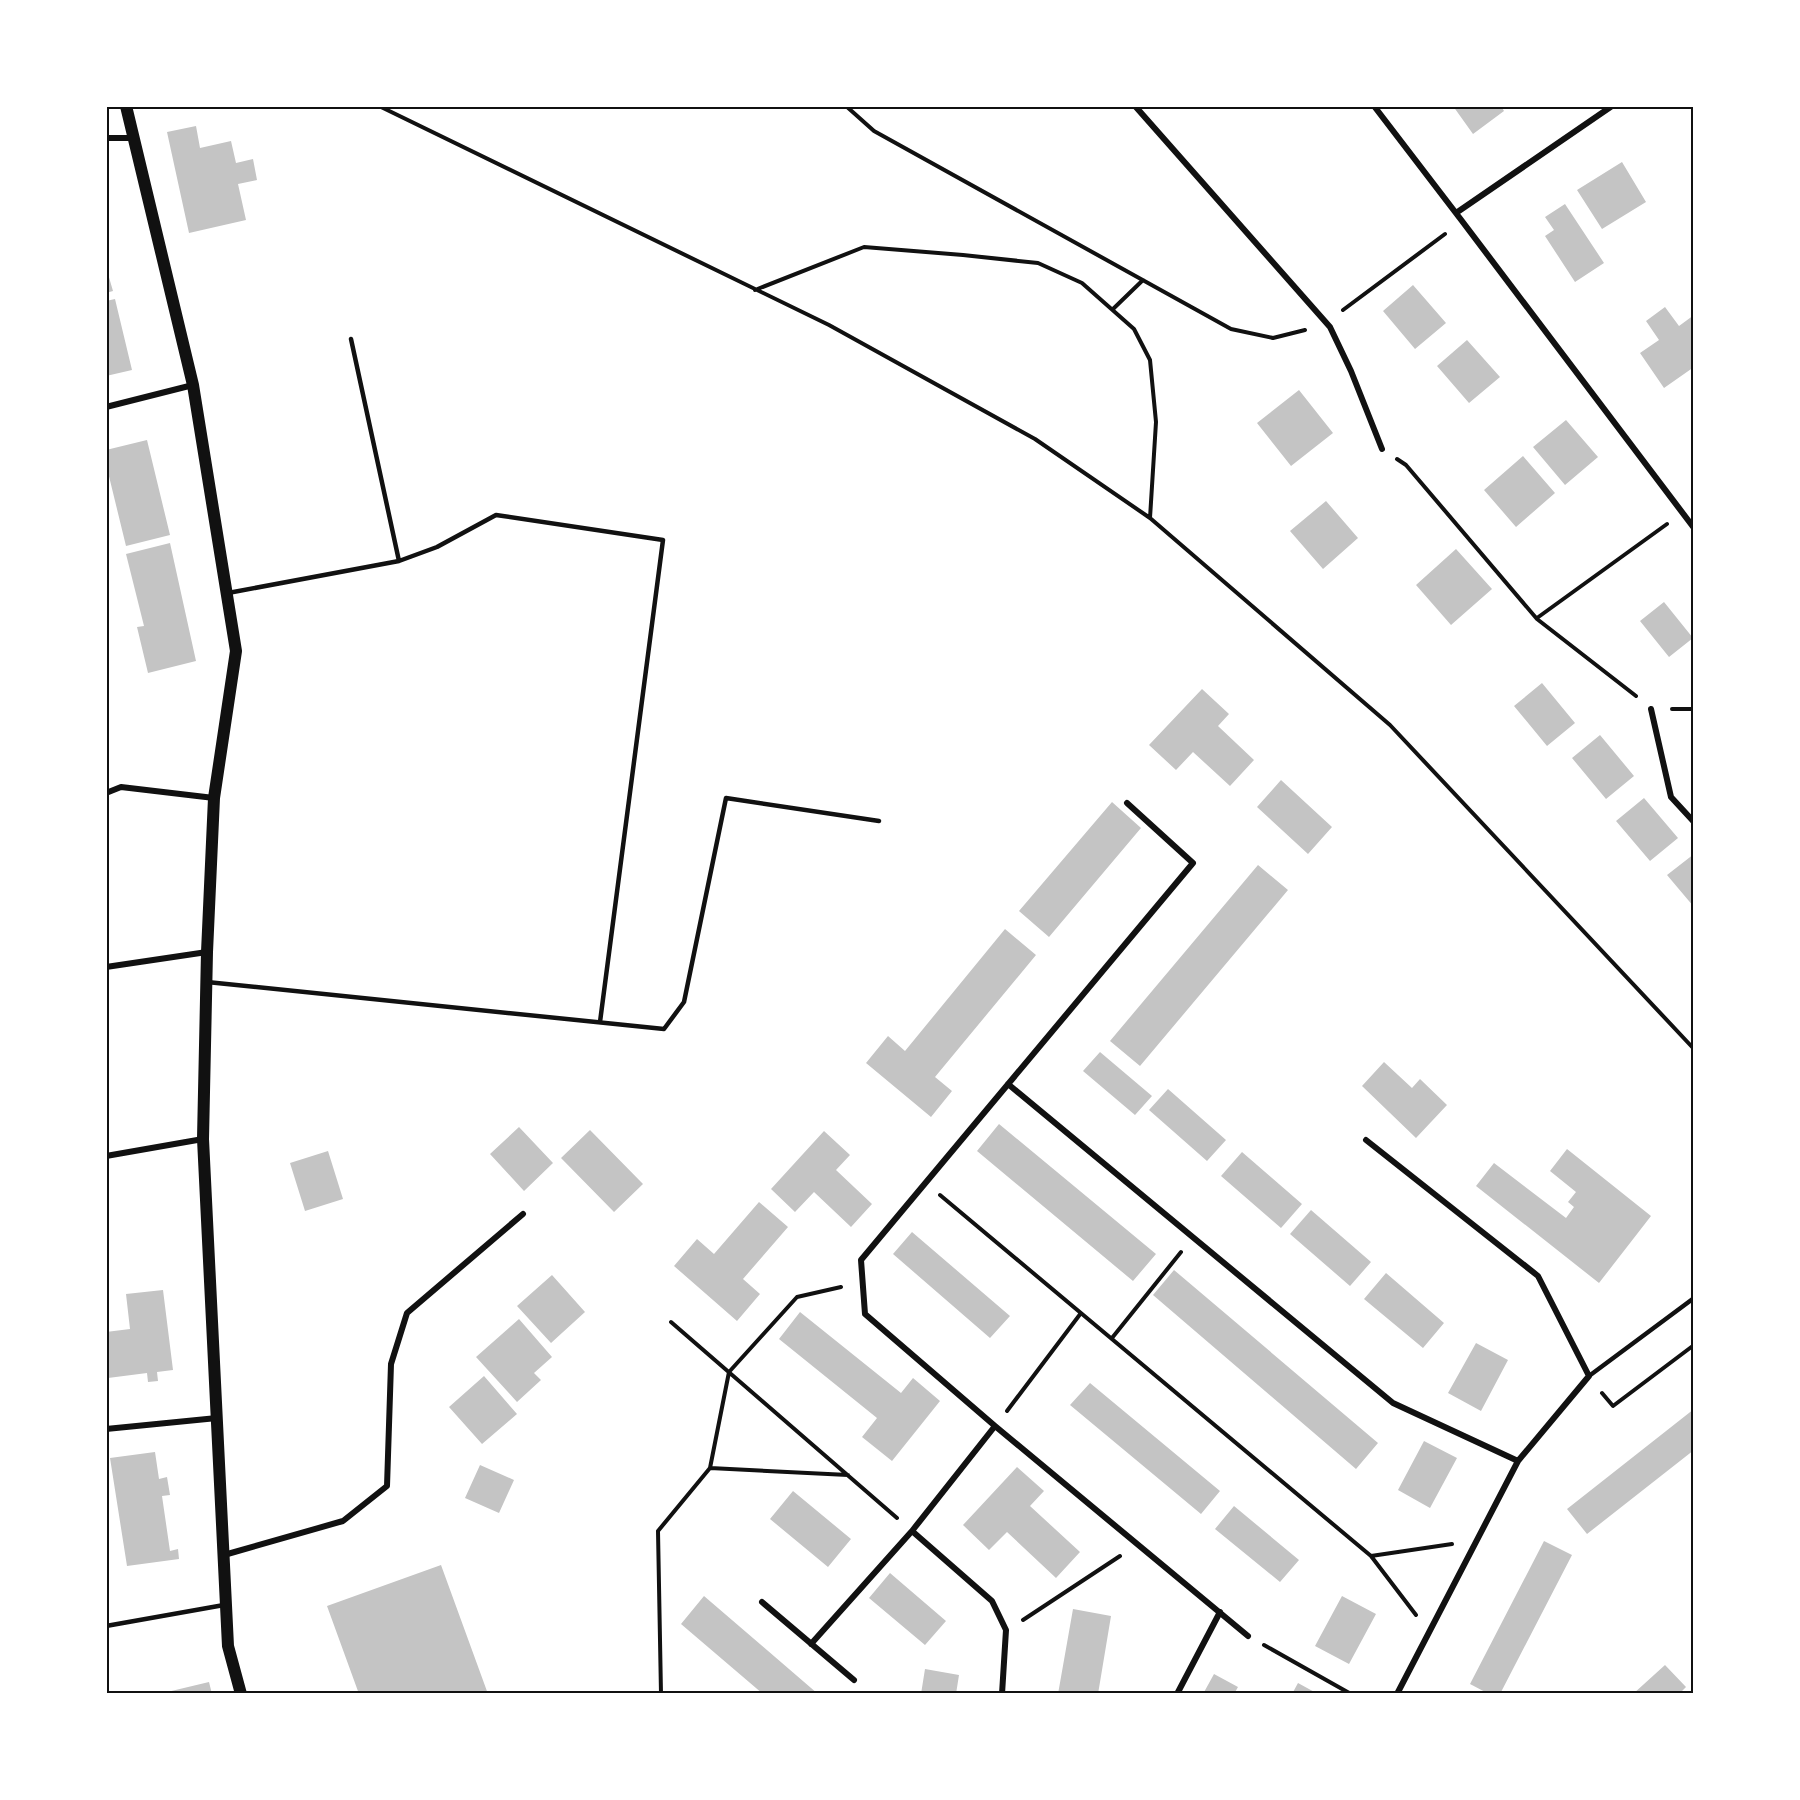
<svg xmlns="http://www.w3.org/2000/svg" width="1800" height="1800" viewBox="0 0 1800 1800" font-family="'Roboto Serif',serif">
<style>
.building{fill:#c4c4c4}
.lines{fill:none;stroke-linecap:round;stroke-linejoin:round}
.path{stroke:#111;stroke-width:4}
.service{stroke:#111;stroke-width:4.5}
.minor{stroke:#111;stroke-width:6}
.secondary{stroke:#111;stroke-width:12}
.neatline{fill:none;stroke:#111;stroke-width:2}
</style>
<rect width="100%" height="100%" fill="#fff"/>
<path class="building" d="M1453 106H1501L1504 111 1473 134Z
M196 126 200 148 231 141 236 163 253 159 257 180 238 184 246 220 189 233 167 132Z
M1622 162 1646 202 1602 229 1577 190Z
M1565 204 1604 263 1575 282 1545 236 1554 230 1545 217Z
M106 267 113 291 106 293Z
M1413 285 1446 323 1415 349 1383 311Z
M115 299 132 370 106 376V301Z
M1665 307 1679 326 1694 315V367L1664 388 1640 353 1659 340 1646 321Z
M1467 340 1500 377 1469 403 1437 366Z
M1299 390 1333 433 1291 466 1257 423Z
M1566 420 1598 457 1565 485 1533 447Z
M147 440 170 535 126 546 106 464V450Z
M1523 456 1555 493 1516 527 1484 490Z
M1326 501 1358 538 1323 569 1290 531Z
M170 543 196 661 148 673 137 627 144 626 126 554Z
M1456 549 1492 589 1451 625 1416 585Z
M1664 602 1693 638 1669 657 1640 621Z
M1542 683 1575 723 1547 746 1514 706Z
M1202 689 1229 714 1218 726 1254 760 1230 786 1193 752 1176 770 1149 745Z
M1600 735 1634 776 1606 799 1572 758Z
M1281 780 1332 827 1308 854 1257 807Z
M1644 798 1678 838 1650 861 1616 821Z
M1112 802 1141 828 1049 937 1019 911Z
M1694 854V907L1667 875Z
M1258 865 1288 890 1140 1066 1110 1041Z
M1005 929 1036 955 935 1077 952 1091 931 1117 866 1063 888 1036 905 1051Z
M1100 1052 1152 1096 1135 1115 1083 1071Z
M1384 1062 1412 1088 1420 1079 1447 1105 1416 1138 1362 1086Z
M1168 1089 1226 1140 1207 1161 1149 1110Z
M999 1124 1156 1254 1133 1281 977 1151Z
M519 1127 553 1163 524 1191 490 1154Z
M590 1130 643 1184 614 1212 561 1158Z
M824 1131 850 1155 836 1170 872 1204 851 1227 814 1192 795 1212 771 1189Z
M1567 1149 1651 1216 1599 1283 1476 1186 1494 1163 1566 1218 1574 1207 1568 1202 1576 1192 1550 1171Z
M328 1151 343 1199 305 1211 290 1163Z
M1242 1152 1302 1204 1281 1228 1221 1176Z
M759 1202 788 1227 743 1279 760 1294 737 1321 674 1266 697 1239 714 1254Z
M1311 1210 1371 1262 1350 1286 1290 1234Z
M912 1232 1010 1316 990 1338 893 1254Z
M1174 1270 1378 1443 1356 1469 1153 1295Z
M1386 1273 1444 1323 1423 1348 1364 1299Z
M552 1275 585 1312 551 1343 517 1306Z
M163 1290 173 1370 157 1372 158 1381 148 1382 147 1373 108 1378 109 1387H106V1332L130 1329 126 1294Z
M800 1312 901 1393 913 1378 940 1401 892 1461 862 1437 877 1418 779 1339Z
M519 1319 552 1357 534 1373 541 1380 517 1402 476 1357Z
M1476 1343 1508 1360 1481 1411 1448 1393Z
M484 1376 517 1414 482 1444 449 1407Z
M1090 1383 1220 1491 1201 1514 1070 1405Z
M1694 1409V1450L1587 1534 1567 1509Z
M1424 1441 1457 1458 1430 1508 1398 1490Z
M155 1452 159 1479 167 1477 170 1495 162 1496 170 1551 178 1549 179 1559 127 1566 110 1458Z
M480 1465 514 1480 499 1513 465 1498Z
M1017 1467 1044 1491 1030 1506 1080 1552 1056 1578 1007 1532 989 1550 963 1525Z
M793 1491 851 1539 828 1567 770 1519Z
M1234 1506 1299 1560 1280 1582 1215 1529Z
M1544 1541 1572 1555 1500 1694H1489L1470 1684Z
M441 1565 488 1694H359L327 1606Z
M890 1573 946 1621 925 1645 869 1598Z
M704 1596 818 1694H763L681 1624Z
M1342 1596 1376 1614 1349 1664 1315 1646Z
M1073 1609 1111 1616 1098 1694H1058Z
M1665 1665 1686 1687 1679 1694H1633Z
M925 1669 959 1675 956 1694H921Z
M1214 1674 1238 1687 1234 1694H1203Z
M209 1682 212 1694H164L163 1693Z
M1298 1683 1318 1694H1292Z"/>
<g class="lines">
<path class="path" d="M379 106 829 325 1035 439 1150 518 1390 725 1694 1049
M846 106 874 131 1231 329 1273 338 1305 330
M755 290 864 247 963 255 1038 263 1082 283 1134 329 1150 360 1156 422 1150 518
M1113 309 1143 280
M1343 310 1445 234
M1397 459 1406 465 1537 619 1636 696
M1537 618 1667 524
M1672 709H1694
M940 1195 1371 1556 1452 1544
M671 1322 897 1518
M1112 1338 1181 1252
M1602 1393 1613 1406 1694 1345
M1007 1411 1081 1313
M710 1468 729 1372 797 1297 841 1287
M1371 1556 1416 1615
M1023 1620 1120 1556
M1264 1645 1351 1694
M661 1694 658 1531 710 1468 848 1475"/>
<path class="service" d="M351 339 399 561
M228 593 399 561 437 547 496 515 663 540 600 1022
M207 982 664 1029 684 1002 726 798 879 821
M1589 1376 1694 1298
M106 1626 224 1605"/>
<path class="minor" d="M1135 106 1330 327 1351 371 1382 449
M1374 106 1462 221 1694 528
M106 138H135
M1456 213 1612 106
M106 407 193 385
M1651 709 1671 797 1694 822
M106 793 121 787 214 798
M1127 803 1193 863 861 1260 865 1314 995 1426 1248 1636
M106 967 207 952
M1008 1084 1393 1403 1518 1461
M1366 1140 1538 1276 1589 1376 1518 1461 1397 1694
M106 1156 203 1139
M106 1429 217 1418
M912 1531 992 1601 1006 1630 1002 1694
M224 1555 343 1521 387 1486 391 1364 407 1313 523 1214
M762 1602 854 1680
M811 1644 912 1531 995 1426
M1177 1694 1220 1612"/>
<path class="secondary" d="M126 106 193 385 236 651 214 798 207 952 203 1139 228 1646 241 1694"/>
</g>
<rect width="1800" height="1800" fill="none" stroke="#ffffff" stroke-width="216"/>
<rect x="108" y="108" width="1584" height="1584" class="neatline"/>
</svg>
